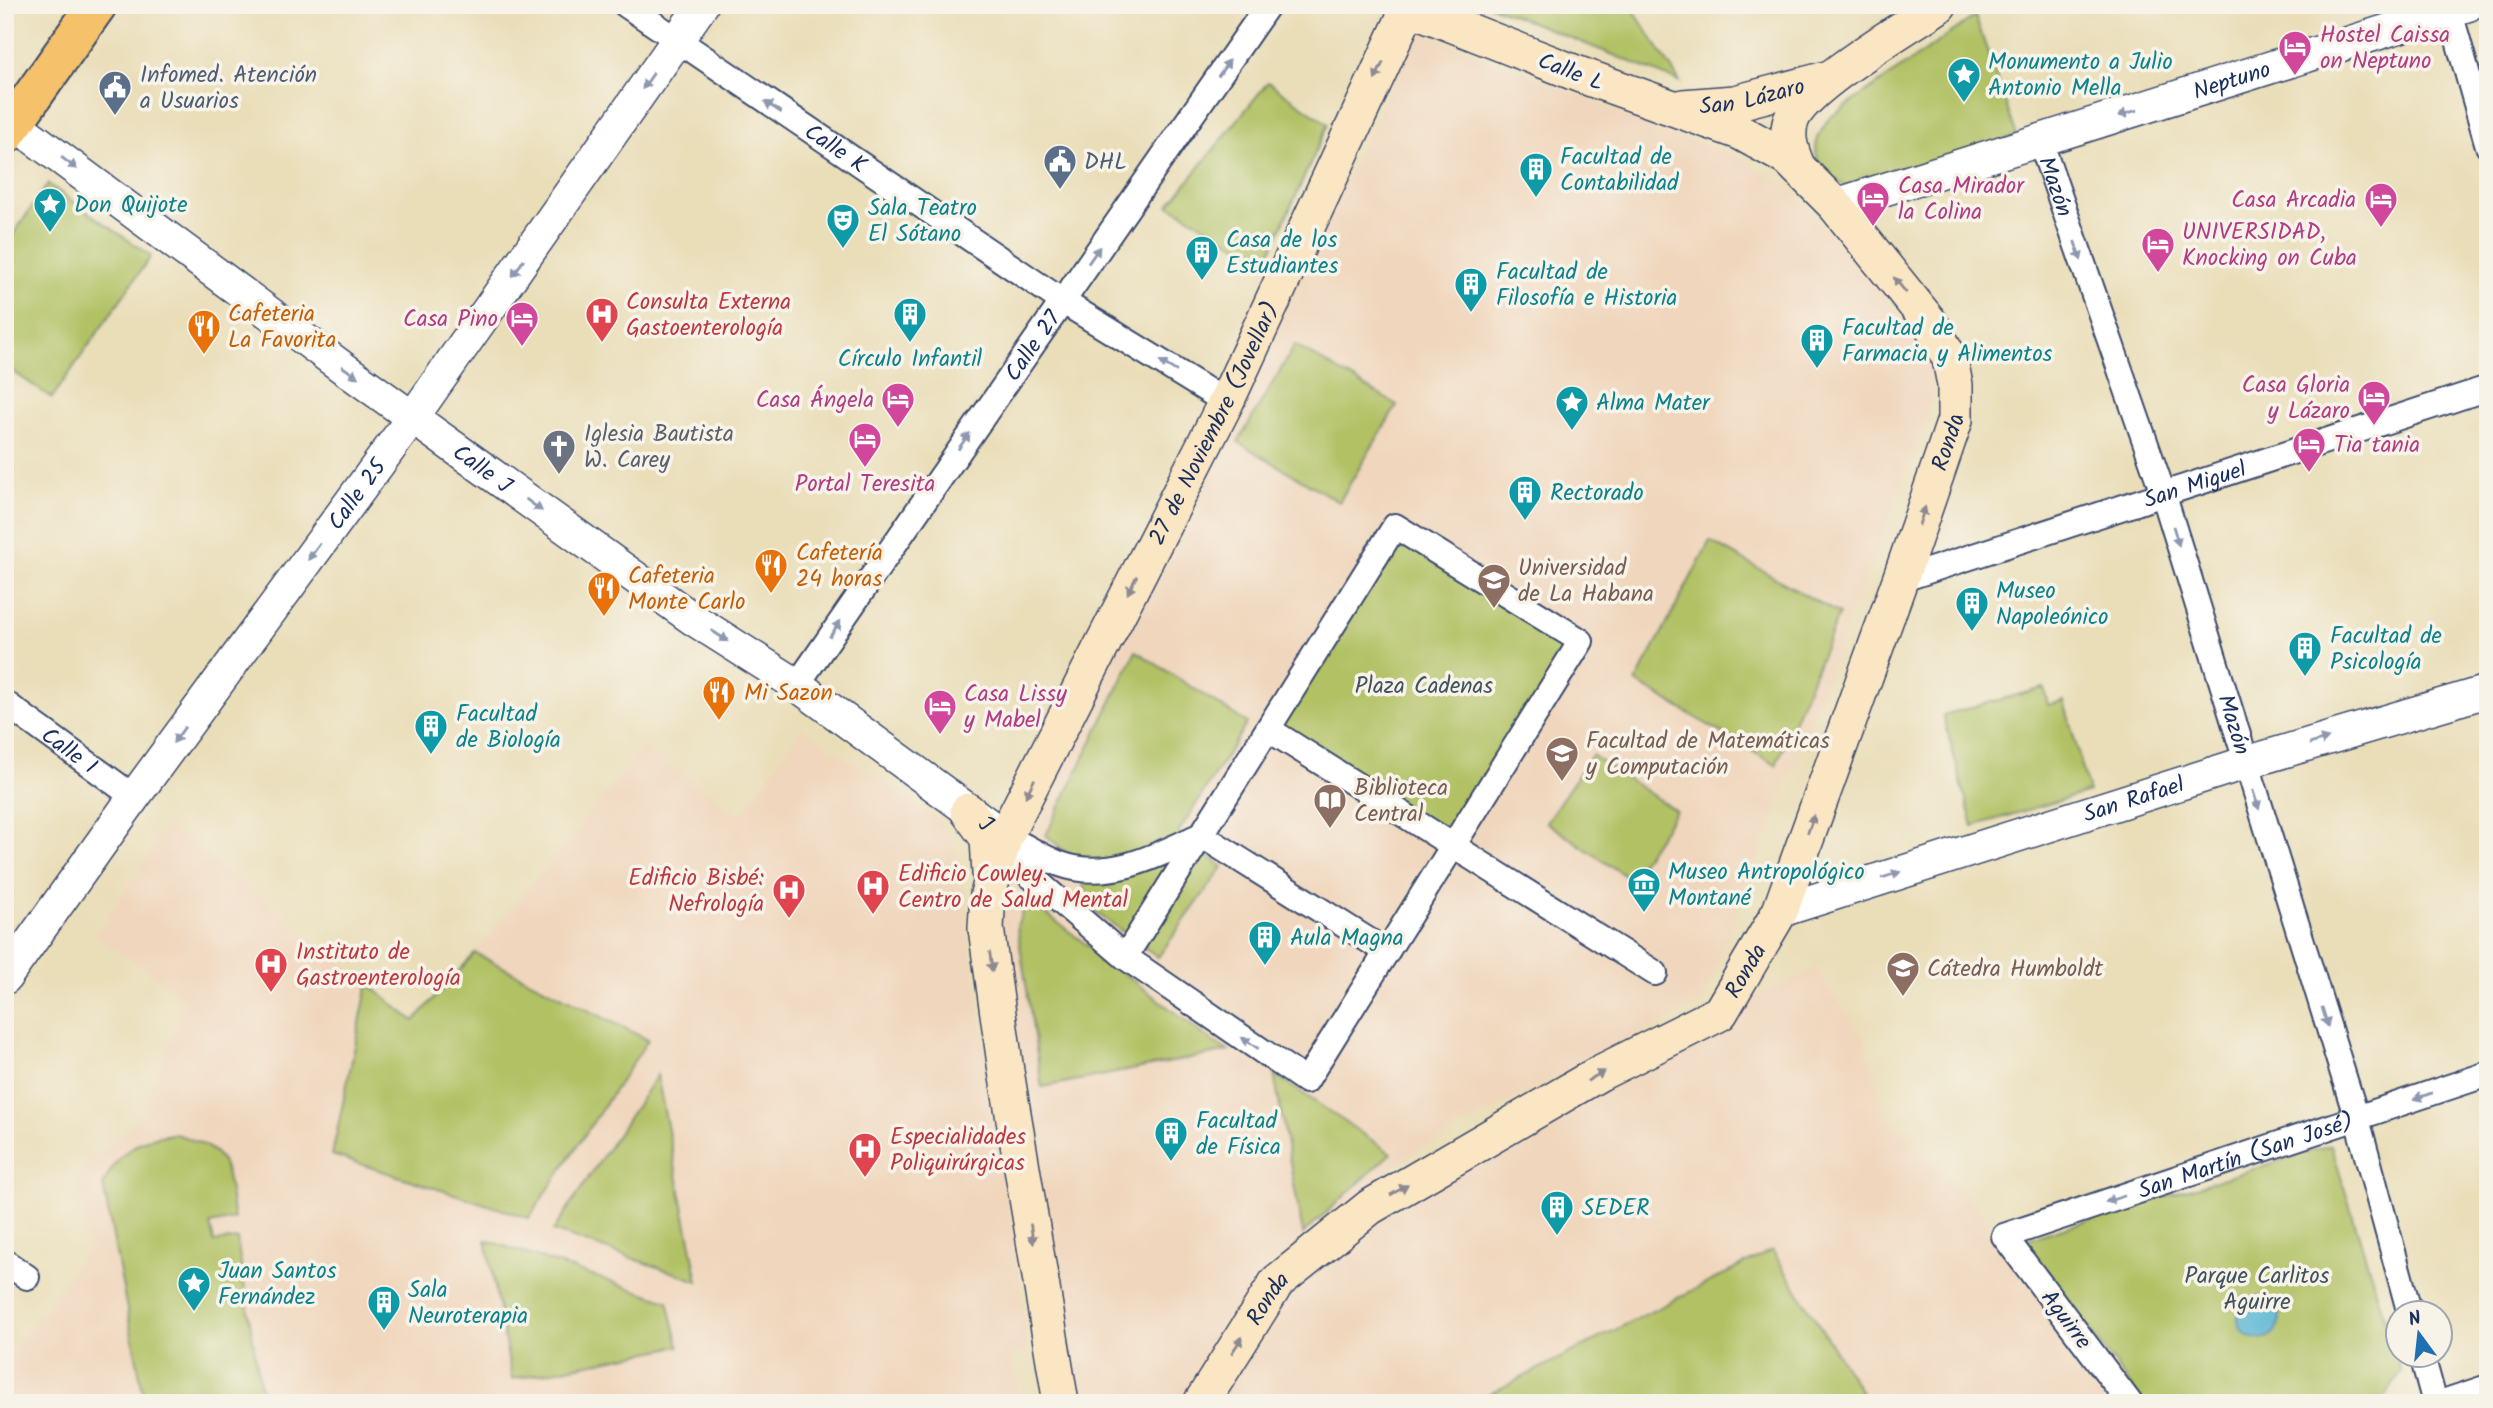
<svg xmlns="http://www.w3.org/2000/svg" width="2493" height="1408" viewBox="0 0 2493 1408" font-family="Kalam,sans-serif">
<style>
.built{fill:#f0d6bc}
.green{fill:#b1c164;stroke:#667861;stroke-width:2}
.water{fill:#56b5d4;stroke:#387299;stroke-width:2}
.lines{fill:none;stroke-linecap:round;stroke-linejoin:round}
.minor-casing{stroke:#3a496c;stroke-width:28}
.tertiary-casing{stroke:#3a496c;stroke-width:35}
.secondary-casing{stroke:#3a496c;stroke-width:38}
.primary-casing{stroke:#3a496c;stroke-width:42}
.minor{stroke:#fff;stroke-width:24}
.tertiary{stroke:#fff;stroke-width:32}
.secondary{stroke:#fbe6c4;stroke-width:35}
.primary{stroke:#f5c16b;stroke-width:38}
.oneway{fill:#8d97ae}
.oneway2{fill:#8b8a91}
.labels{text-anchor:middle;stroke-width:7;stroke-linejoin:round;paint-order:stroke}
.hotel-label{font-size:23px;fill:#b23c85;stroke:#f7f3e8;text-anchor:start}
.culture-label{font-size:23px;fill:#0d838f;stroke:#f7f3e8;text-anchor:start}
.street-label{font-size:23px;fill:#1b2f5e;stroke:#f7f3e8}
.service-label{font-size:23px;fill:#4e5e75;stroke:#f7f3e8;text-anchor:start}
.health-label{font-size:23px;fill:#be3a42;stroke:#f7f3e8;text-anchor:start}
.food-label{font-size:23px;fill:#c56008;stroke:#f7f3e8;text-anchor:start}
.worship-label{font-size:23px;fill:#5b616d;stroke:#f7f3e8;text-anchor:start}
.education-label{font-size:23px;fill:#785e54;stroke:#f7f3e8;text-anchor:start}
.park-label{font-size:23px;fill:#405460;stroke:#f7f3e8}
</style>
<rect width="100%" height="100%" fill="#f7f3e8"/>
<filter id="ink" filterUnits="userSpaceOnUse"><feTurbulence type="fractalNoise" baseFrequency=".0143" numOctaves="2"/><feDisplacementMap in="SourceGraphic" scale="14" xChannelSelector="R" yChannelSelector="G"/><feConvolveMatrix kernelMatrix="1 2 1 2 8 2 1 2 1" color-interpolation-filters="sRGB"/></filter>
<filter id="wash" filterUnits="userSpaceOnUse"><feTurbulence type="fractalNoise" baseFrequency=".00686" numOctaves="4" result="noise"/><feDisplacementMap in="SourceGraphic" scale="28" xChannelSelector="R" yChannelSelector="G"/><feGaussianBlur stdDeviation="1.57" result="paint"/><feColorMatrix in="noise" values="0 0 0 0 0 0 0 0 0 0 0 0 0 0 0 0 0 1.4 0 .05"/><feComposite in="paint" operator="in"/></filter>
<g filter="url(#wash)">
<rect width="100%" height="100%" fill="#eadeb9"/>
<path class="built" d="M1419 31 1684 138 1729 152 1789 187 1924 345 1937 389 1703 1001 1422 1148 1266 1269 1186 1403H1076L997 923 1021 843Z
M802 728 941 822 955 851 963 877 969 943 1014 1230 1029 1351 1010 1356 1020 1403H5V1363L88 1249 78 1176 142 1114 185 1002 168 985 95 936 168 825 414 1021 475 953 644 747 740 816Z
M1816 969 1864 1038 1885 1114 2004 1236 2129 1403H1202L1277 1282 1720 1013Z"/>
<path class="green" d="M1489 5H1630L1680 82Z
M1975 16 2017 136 1853 190C1816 172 1803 151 1831 117Z
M1268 82 1328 124 1266 262 1169 205Z
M48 184 151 256 52 398 5 366V246Z
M1295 345 1397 405 1339 502 1238 442Z
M1395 526 1581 641 1453 846 1268 729Z
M1710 541 1839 614 1776 765 1636 682Z
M1136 651 1247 723 1178 833 1223 867 1158 957 1088 907 1079 864 1046 835Z
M2044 688 2048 705 2064 701 2089 792 1973 826 1943 715Z
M1592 755 1676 811 1630 879 1546 822Z
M1027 899 1212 1041 1229 1051 1042 1087 1017 926Z
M475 953 648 1040 529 1218 332 1155 368 984 414 1021Z
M1274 1074 1391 1153 1303 1234Z
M657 1075 698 1281 553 1231Z
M175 1134C232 1150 225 1166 234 1219L210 1224 214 1242 237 1239 263 1403H145L103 1185C117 1153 139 1136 175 1134Z
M2331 1145 2401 1372 2386 1396 2365 1403H2143L2024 1240Z
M486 1240 668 1301 679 1346 512 1379Z
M1772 1250 1868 1403H1472Z"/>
<path class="water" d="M2238 1318a21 21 0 1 1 42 0a21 21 0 1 1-42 0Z"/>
</g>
<g filter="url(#ink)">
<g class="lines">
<defs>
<g id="minor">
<path id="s1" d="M626 5 1062 301 1226 402"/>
<path d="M2448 5 2488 146"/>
<path id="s2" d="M2040 140 2163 493 2357 1119 2410 1314"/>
<path id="s3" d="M1900 580 2488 388"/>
<path id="s4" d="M797 685 1268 5"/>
<path id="s5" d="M5 703 134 797"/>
<path d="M1268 729 1655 973"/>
<path d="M1005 836C1024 845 1041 857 1060 864 1109 882 1158 855 1201 835L1387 952"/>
<path d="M999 853 1032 877 1125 957 1306 1081 1581 641 1395 526 1125 957"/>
<path d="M5 1262 27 1277"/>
<path d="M2422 1356 2435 1403"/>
<path id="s6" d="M2130 1403 2004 1236 2488 1074"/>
<path d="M2440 1403 2488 1387"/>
</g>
<g id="tertiary">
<path id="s7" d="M5 117 342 367 693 619 797 685 990 826"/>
<path id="s8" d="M1835 205 2468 5"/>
<path id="s9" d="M1780 911 2245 763 2488 691"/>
<path id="s10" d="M5 978 134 797 413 417 702 5"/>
</g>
<g id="secondary">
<path id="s11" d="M1683 107 1735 103 1830 78"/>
<path d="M1798 168C1791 152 1784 133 1793 116 1812 82 1904 29 1939 5"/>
<path d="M968 811 988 838 990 874"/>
<path id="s12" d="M1061 1403 1006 1071 986 928 988 894 1005 836 1226 402 1408 9"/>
<path id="s13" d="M1201 1403 1277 1282 1370 1207 1600 1073 1720 1013 1780 911 1900 580 1955 420V385L1950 359 1931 324 1835 205 1789 159 1740 132 1578 74 1403 5"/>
</g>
<path id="primary" d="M5 135 97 5"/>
</defs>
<use href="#minor" class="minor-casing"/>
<use href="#tertiary" class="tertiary-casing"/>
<use href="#secondary" class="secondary-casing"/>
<use href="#primary" class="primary-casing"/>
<use href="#minor" class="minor"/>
<use href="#tertiary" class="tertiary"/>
<use href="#secondary" class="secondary"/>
<use href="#primary" class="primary"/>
</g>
<defs><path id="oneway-solid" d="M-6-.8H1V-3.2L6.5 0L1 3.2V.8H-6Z" transform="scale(1.75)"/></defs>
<g class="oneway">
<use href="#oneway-solid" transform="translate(1224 68) rotate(-55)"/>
<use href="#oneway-solid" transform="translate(648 81) rotate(125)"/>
<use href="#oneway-solid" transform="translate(773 107) rotate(-146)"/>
<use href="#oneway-solid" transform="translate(2128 113) rotate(163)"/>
<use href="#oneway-solid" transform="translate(69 163) rotate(37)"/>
<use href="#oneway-solid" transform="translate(2078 251) rotate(71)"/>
<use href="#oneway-solid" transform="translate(1094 255) rotate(-55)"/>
<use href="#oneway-solid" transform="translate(518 268) rotate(125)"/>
<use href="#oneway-solid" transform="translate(1168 366) rotate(-148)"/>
<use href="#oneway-solid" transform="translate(350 372) rotate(35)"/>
<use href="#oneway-solid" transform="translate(964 441) rotate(-55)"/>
<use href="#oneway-solid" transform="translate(534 505) rotate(36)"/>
<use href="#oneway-solid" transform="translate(2176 536) rotate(73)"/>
<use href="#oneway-solid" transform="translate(314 552) rotate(126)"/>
<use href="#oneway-solid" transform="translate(835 629) rotate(-56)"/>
<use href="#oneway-solid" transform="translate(720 636) rotate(33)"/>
<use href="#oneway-solid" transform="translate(179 735) rotate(126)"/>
<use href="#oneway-solid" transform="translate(2319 741) rotate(-17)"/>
<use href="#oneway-solid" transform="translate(2256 800) rotate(72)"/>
<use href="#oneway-solid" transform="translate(1891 875) rotate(-18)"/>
<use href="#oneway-solid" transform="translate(2325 1017) rotate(73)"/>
<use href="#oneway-solid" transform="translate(1250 1043) rotate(-146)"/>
<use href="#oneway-solid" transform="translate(2423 1096) rotate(161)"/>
<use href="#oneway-solid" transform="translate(2115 1199) rotate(162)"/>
</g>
<g class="oneway2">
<use href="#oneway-solid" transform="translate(1379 71) rotate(115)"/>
<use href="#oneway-solid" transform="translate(1900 285) rotate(-129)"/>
<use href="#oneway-solid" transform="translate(1922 516) rotate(-71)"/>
<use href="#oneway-solid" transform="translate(1132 585) rotate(117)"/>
<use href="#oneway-solid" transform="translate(1030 788) rotate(117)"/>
<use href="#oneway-solid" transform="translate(1811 824) rotate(-70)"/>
<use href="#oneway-solid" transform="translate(991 962) rotate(82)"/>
<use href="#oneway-solid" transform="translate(1596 1076) rotate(-30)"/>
<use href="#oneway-solid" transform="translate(1399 1190) rotate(-30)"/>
<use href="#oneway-solid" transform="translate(1032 1234) rotate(81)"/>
<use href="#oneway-solid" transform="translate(1237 1345) rotate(-57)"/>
</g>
</g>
<defs>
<symbol id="hotel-pin" viewBox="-11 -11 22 30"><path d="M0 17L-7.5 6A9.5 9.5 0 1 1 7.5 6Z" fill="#d1479c" stroke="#f7f3e8"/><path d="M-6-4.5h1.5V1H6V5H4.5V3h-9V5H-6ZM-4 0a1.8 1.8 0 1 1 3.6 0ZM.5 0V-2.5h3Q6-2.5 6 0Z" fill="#fff"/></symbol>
<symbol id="sight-pin" viewBox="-11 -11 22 30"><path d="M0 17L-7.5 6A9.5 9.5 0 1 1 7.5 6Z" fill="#0f9aa8" stroke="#f7f3e8"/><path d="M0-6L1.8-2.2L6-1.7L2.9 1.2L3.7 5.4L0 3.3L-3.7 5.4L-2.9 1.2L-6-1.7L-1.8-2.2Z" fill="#fff"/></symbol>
<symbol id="civic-pin" viewBox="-11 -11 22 30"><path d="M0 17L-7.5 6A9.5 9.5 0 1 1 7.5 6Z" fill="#5c6f8a" stroke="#f7f3e8"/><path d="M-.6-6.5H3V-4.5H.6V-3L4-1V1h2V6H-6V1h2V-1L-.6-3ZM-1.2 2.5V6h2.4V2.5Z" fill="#fff"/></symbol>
<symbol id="building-pin" viewBox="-11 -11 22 30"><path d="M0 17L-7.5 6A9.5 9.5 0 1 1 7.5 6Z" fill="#0f9aa8" stroke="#f7f3e8"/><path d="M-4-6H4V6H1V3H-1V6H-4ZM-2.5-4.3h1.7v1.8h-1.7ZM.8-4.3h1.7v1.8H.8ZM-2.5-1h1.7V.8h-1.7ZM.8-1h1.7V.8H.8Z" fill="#fff"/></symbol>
<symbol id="theatre-pin" viewBox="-11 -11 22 30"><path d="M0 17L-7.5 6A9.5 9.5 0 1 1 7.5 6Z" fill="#0f9aa8" stroke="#f7f3e8"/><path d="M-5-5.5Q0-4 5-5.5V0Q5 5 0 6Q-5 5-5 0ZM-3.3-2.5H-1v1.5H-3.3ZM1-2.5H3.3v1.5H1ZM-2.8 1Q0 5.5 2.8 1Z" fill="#fff"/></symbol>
<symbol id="hospital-pin" viewBox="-11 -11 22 30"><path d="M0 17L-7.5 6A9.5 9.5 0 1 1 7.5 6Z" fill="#e0444e" stroke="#f7f3e8"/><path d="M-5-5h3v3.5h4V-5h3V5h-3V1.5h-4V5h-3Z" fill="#fff"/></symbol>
<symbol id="restaurant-pin" viewBox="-11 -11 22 30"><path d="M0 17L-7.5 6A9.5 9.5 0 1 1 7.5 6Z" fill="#e8710a" stroke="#f7f3e8"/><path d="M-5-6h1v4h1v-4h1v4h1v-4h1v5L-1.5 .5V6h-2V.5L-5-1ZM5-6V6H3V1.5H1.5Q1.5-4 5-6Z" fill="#fff"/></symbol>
<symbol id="church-pin" viewBox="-11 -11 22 30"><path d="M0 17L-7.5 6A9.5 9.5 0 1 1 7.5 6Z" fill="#6b7280" stroke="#f7f3e8"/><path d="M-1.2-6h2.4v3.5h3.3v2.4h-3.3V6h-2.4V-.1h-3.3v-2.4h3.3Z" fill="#fff"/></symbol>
<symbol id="university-pin" viewBox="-11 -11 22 30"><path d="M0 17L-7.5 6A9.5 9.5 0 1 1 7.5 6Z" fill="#8d6e63" stroke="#f7f3e8"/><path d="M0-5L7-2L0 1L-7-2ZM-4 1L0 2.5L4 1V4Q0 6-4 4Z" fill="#fff"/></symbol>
<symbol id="library-pin" viewBox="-11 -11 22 30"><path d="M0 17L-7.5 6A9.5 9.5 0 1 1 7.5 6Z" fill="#8d6e63" stroke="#f7f3e8"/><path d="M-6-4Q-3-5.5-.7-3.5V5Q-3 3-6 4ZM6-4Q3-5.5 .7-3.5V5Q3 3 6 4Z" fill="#fff"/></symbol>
<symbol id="museum-pin" viewBox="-11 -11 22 30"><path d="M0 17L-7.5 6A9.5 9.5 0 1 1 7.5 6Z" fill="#0f9aa8" stroke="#f7f3e8"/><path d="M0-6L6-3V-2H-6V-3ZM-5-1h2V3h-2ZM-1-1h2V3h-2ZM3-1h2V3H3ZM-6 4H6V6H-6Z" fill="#fff"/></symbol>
<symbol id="school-pin" viewBox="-11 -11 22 30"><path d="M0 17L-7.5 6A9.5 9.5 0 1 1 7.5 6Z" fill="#8d6e63" stroke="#f7f3e8"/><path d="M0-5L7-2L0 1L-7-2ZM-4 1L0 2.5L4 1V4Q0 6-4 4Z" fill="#fff"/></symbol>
</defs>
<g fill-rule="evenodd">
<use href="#hotel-pin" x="2276" y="28" width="38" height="52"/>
<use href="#sight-pin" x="1945" y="55" width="38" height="52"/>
<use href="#civic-pin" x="96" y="68" width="38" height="52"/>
<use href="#civic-pin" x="1041" y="142" width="38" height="52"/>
<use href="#building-pin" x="1517" y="150" width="38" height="52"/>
<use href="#hotel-pin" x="1854" y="179" width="38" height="52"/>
<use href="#hotel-pin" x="2362" y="180" width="38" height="52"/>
<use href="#sight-pin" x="31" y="185" width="38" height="52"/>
<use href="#theatre-pin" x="824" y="201" width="38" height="52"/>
<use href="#hotel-pin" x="2139" y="225" width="38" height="52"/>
<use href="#building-pin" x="1183" y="233" width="38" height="52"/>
<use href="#building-pin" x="1452" y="265" width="38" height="52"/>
<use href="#hospital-pin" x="583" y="295" width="38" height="52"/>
<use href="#building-pin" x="891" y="295" width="38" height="52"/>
<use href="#hotel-pin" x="503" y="299" width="38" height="52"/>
<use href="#restaurant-pin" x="185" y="307" width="38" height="52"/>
<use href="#building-pin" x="1798" y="321" width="38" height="52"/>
<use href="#hotel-pin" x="2355" y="378" width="38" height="52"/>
<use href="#hotel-pin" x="879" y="380" width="38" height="52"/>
<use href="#sight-pin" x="1553" y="383" width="38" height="52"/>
<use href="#hotel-pin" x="846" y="420" width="38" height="52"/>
<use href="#hotel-pin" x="2290" y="425" width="38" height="52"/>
<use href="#church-pin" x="540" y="427" width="38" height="52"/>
<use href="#building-pin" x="1506" y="473" width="38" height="52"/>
<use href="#restaurant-pin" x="752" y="546" width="38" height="52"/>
<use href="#university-pin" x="1475" y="561" width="38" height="52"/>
<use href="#restaurant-pin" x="585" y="569" width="38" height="52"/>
<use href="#building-pin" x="1953" y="584" width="38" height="52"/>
<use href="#building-pin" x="2286" y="629" width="38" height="52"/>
<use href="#restaurant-pin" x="700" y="673" width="38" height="52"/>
<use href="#hotel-pin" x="921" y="687" width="38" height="52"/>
<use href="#building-pin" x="412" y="707" width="38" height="52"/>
<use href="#university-pin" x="1543" y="734" width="38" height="52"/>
<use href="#library-pin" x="1311" y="781" width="38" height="52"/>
<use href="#museum-pin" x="1625" y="865" width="38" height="52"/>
<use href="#hospital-pin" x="854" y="867" width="38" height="52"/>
<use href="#hospital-pin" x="770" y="871" width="38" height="52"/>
<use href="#building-pin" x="1246" y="918" width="38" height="52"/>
<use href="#hospital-pin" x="252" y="945" width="38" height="52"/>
<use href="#school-pin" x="1884" y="949" width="38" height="52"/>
<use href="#building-pin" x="1152" y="1114" width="38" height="52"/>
<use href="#hospital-pin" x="846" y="1130" width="38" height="52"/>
<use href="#building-pin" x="1538" y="1188" width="38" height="52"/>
<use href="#sight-pin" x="175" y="1264" width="38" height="52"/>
<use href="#building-pin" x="365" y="1283" width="38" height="52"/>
</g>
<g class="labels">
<g class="hotel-label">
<text x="2320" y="42">Hostel Caissa<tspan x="2320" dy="26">on Neptuno</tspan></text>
<text x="1898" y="193">Casa Mirador<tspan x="1898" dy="26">la Colina</tspan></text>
<text x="2356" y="207" text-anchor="end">Casa Arcadia</text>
<text x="2182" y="239">UNIVERSIDAD,<tspan x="2182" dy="26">Knocking on Cuba</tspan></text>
<text x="498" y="326" text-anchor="end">Casa Pino</text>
<text x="2350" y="392" text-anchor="end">Casa Gloria<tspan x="2350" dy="26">y Lázaro</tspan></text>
<text x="874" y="407" text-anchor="end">Casa Ángela</text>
<text x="2334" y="452">Tia tania</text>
<text x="865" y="491" text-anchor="middle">Portal Teresita</text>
<text x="964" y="701">Casa Lissy<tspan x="964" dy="26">y Mabel</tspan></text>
</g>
<g class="culture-label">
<text x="1988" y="69">Monumento a Julio<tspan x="1988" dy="26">Antonio Mella</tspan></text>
<text x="1560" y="164">Facultad de<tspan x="1560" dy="26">Contabilidad</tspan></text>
<text x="74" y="212">Don Quijote</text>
<text x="868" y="215">Sala Teatro<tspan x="868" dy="26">El Sótano</tspan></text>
<text x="1226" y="247">Casa de los<tspan x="1226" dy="26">Estudiantes</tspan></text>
<text x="1496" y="279">Facultad de<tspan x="1496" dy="26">Filosofía e Historia</tspan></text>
<text x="1842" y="335">Facultad de<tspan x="1842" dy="26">Farmacia y Alimentos</tspan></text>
<text x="910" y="366" text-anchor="middle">Círculo Infantil</text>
<text x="1596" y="410">Alma Mater</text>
<text x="1550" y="500">Rectorado</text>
<text x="1996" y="598">Museo<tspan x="1996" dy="26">Napoleónico</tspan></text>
<text x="2330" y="643">Facultad de<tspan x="2330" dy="26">Psicología</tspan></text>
<text x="456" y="721">Facultad<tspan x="456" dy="26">de Biología</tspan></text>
<text x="1668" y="879">Museo Antropológico<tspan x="1668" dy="26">Montané</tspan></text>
<text x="1290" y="945">Aula Magna</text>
<text x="1196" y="1128">Facultad<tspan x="1196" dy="26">de Física</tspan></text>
<text x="1582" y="1215">SEDER</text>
<text x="218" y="1278">Juan Santos<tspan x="218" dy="26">Fernández</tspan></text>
<text x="408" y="1297">Sala<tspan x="408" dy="26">Neuroterapia</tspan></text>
</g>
<g class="street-label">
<text transform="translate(1571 71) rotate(21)" y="8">Calle L</text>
<text dy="8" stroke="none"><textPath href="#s8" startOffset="416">Neptuno</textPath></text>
<text dy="8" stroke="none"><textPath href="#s11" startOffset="70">San Lázaro</textPath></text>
<text dy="8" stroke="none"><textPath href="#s1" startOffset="254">Calle K</textPath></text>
<text dy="8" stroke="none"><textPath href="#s2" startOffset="49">Mazón</textPath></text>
<text dy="8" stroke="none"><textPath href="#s4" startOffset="413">Calle 27</textPath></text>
<text dy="8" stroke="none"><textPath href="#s12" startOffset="1038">27 de Noviembre (Jovellar)</textPath></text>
<text dy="8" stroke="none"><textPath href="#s13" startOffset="1279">Ronda</textPath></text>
<text dy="8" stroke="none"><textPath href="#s7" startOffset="593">Calle J</textPath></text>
<text dy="8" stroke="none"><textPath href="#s3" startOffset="310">San Miguel</textPath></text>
<text dy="8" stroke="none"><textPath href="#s10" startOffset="598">Calle 25</textPath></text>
<text dy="8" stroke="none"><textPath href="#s2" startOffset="616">Mazón</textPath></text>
<text dy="8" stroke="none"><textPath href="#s5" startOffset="80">Calle I</textPath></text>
<text dy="8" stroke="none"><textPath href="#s9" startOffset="371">San Rafael</textPath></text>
<text dy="8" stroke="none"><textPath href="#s7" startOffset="1209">J</textPath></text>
<text dy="8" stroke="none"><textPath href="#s13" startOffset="712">Ronda</textPath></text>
<text dy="8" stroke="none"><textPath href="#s6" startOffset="464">San Martín (San José)</textPath></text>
<text dy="8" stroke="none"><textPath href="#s13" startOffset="124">Ronda</textPath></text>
<text transform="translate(2067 1319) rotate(53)" y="8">Aguirre</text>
</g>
<g class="service-label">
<text x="140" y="82">Infomed. Atención<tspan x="140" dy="26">a Usuarios</tspan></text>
<text x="1084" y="169">DHL</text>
</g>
<g class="health-label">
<text x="626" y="309">Consulta Externa<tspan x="626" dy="26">Gastoenterología</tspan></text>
<text x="898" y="881">Edificio Cowley.<tspan x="898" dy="26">Centro de Salud Mental</tspan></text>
<text x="764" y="885" text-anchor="end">Edificio Bisbé:<tspan x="764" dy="26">Nefrología</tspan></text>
<text x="296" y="959">Instituto de<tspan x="296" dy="26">Gastroenterología</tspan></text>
<text x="890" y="1144">Especialidades<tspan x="890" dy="26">Poliquirúrgicas</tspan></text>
</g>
<g class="food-label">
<text x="228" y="321">Cafeteria<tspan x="228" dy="26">La Favorita</tspan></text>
<text x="796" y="560">Cafetería<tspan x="796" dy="26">24 horas</tspan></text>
<text x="628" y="583">Cafeteria<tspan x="628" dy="26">Monte Carlo</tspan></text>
<text x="744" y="700">Mi Sazon</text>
</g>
<g class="worship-label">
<text x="584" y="441">Iglesia Bautista<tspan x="584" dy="26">W. Carey</tspan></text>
</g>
<g class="education-label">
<text x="1518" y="575">Universidad<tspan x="1518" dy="26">de La Habana</tspan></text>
<text x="1586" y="748">Facultad de Matemáticas<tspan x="1586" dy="26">y Computación</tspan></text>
<text x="1354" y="795">Biblioteca<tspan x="1354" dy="26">Central</tspan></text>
<text x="1927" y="976">Cátedra Humboldt</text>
</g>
<g class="park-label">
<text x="1424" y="693">Plaza Cadenas</text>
<text x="2257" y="1283">Parque Carlitos<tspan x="2257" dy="26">Aguirre</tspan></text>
</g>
</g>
<rect width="2493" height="1408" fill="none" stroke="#f7f3e8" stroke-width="28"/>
<g transform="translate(2419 1334) rotate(345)"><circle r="33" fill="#f7f3e8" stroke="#9fa5b1" stroke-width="2"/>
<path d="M0-5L12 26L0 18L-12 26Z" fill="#1f6fb2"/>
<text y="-10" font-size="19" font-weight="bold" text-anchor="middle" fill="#1b2f5e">N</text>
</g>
</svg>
